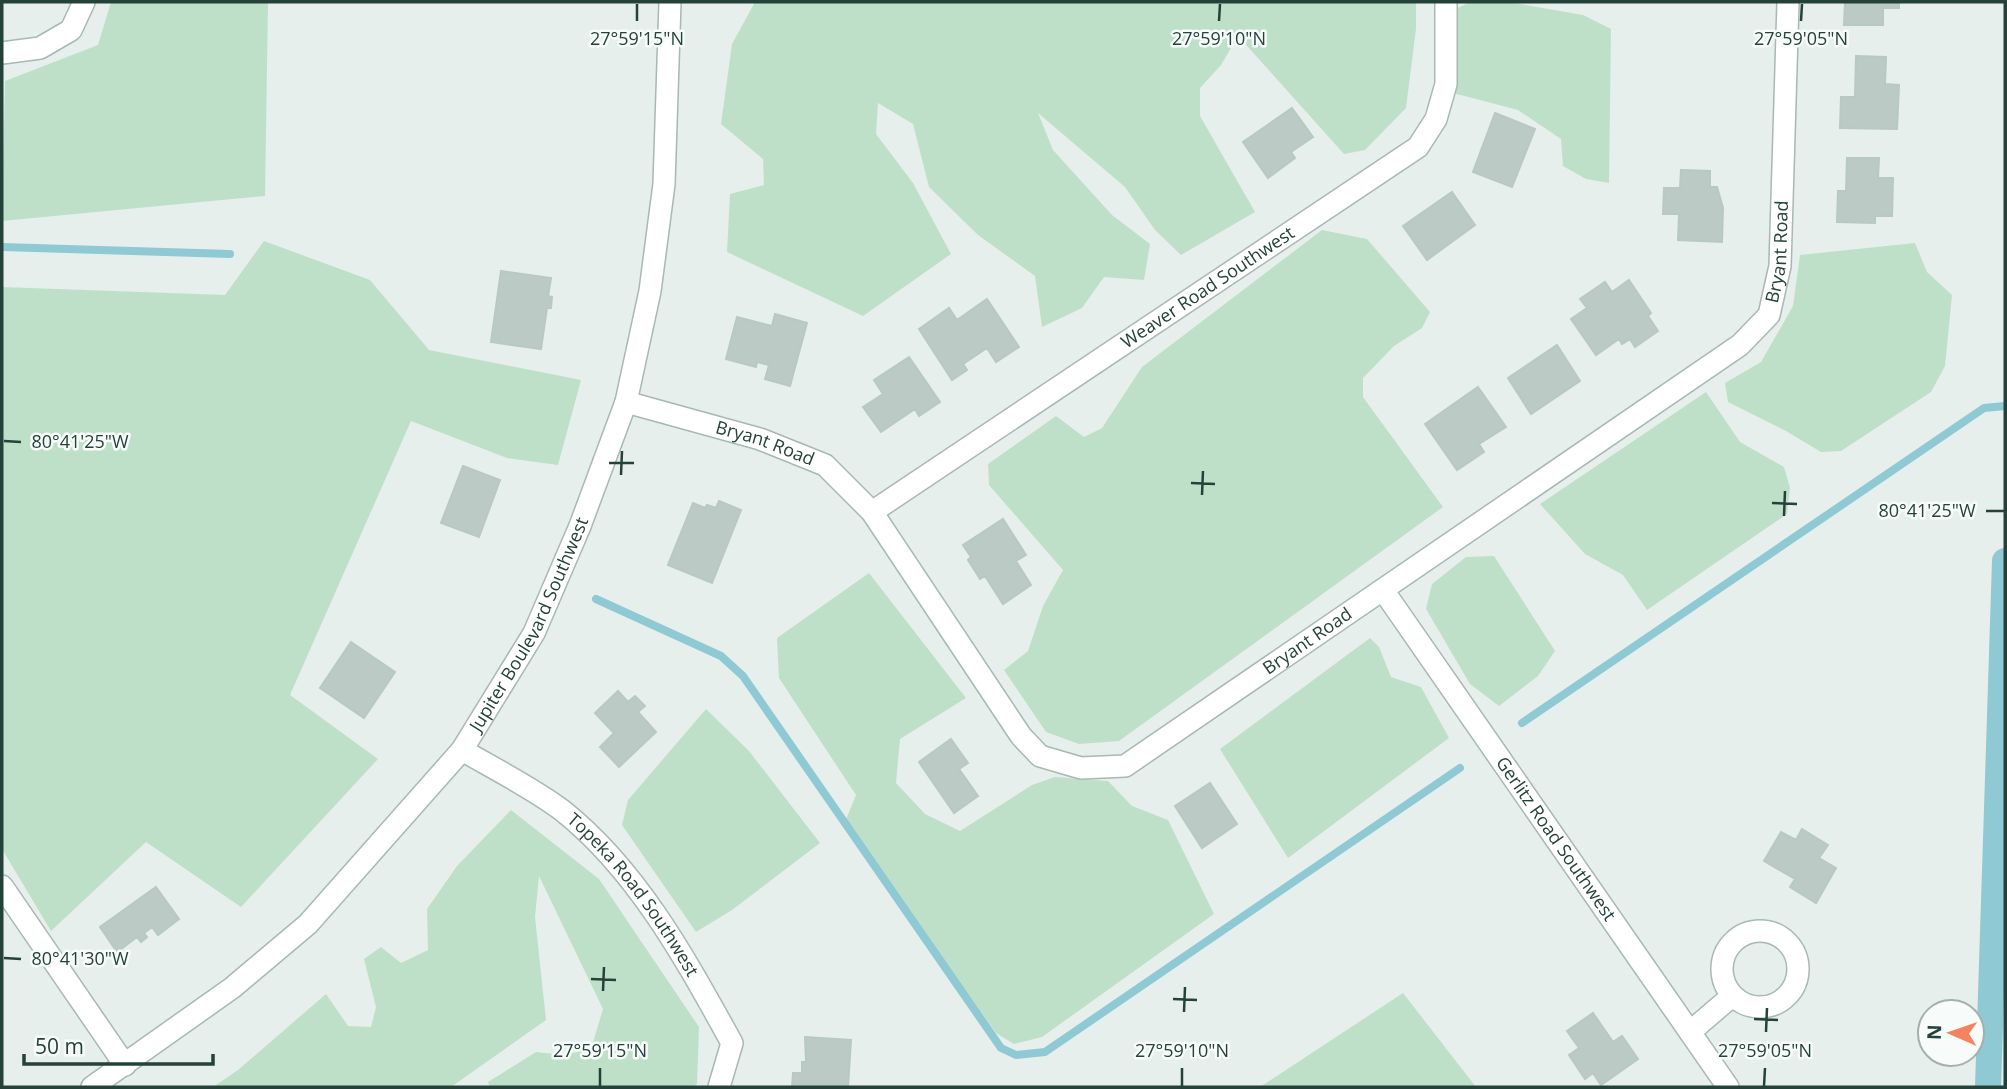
<svg xmlns="http://www.w3.org/2000/svg" width="2007" height="1089" viewBox="0 0 2007 1089" font-family="'Open Sans',sans-serif">
<style>
.green{fill:#bfe0c8}
.lines{fill:none;stroke-linecap:round;stroke-linejoin:round}
.stream{stroke:#8ec9d4;stroke-width:8}
.canal{stroke:#8ec9d4;stroke-width:26}
.building{fill:#bbcac4;stroke:#b8c9c2;stroke-width:2}
.minor-casing{stroke:#a8b8b2;stroke-width:24}
.tertiary-casing{stroke:#a8b8b2;stroke-width:24}
.minor{stroke:#fff;stroke-width:21}
.tertiary{stroke:#fff;stroke-width:21}
.ticks{fill:none;stroke:#24423a;stroke-width:2.5}
.labels{text-anchor:middle;stroke-width:5;stroke-linejoin:round;paint-order:stroke}
.street-label{font-size:18px;fill:#24423a;stroke:#f7fbf9}
.ticks-label{font-size:18px;text-anchor:middle;fill:#24423a;stroke:#f7fbf9;stroke-width:5;stroke-linejoin:round;paint-order:stroke}
</style>
<rect width="100%" height="100%" fill="#e6efeb"/>
<path class="green" d="M111 2H268L265 196 2 221 5 81 98 45Z
M755 2H1416V29L1406 108 1365 150 1344 154 1238 36 1221 65 1200 88V116L1255 212 1181 255 1155 230 1125 187 1038 113 1053 150 1112 215 1150 244 1144 280 1104 277 1082 308 1042 327 1035 276 978 235 929 187 913 124 878 103 876 134 913 183 951 254 863 316 727 252 730 194 764 185 763 159 721 124 732 44Z
M1470 2H1509L1583 15 1611 29 1609 183 1586 179 1563 166 1561 139 1518 110 1453 93 1456 9Z
M1322 230 1367 239 1430 312 1422 328 1394 346 1363 378V397L1443 507 1119 741 1079 744 1046 732 1004 670 1028 651 1043 606 1063 570 989 485 988 464 1056 416 1084 437 1102 428 1142 367Z
M264 241 370 280 429 350 581 380 558 465 507 458 411 421 290 695 378 759 241 907 146 842 51 931 2 849V287L225 295Z
M1915 243 1927 272 1952 295 1945 366 1931 392 1841 451 1821 452 1786 431 1728 402 1725 383 1761 362 1793 306 1800 255Z
M1706 392 1740 442 1784 467 1790 488 1787 514 1647 610 1623 575 1585 554 1540 504Z
M1494 556 1555 651 1538 676 1499 706 1470 684 1426 609 1432 584 1466 557Z
M869 573 966 698 900 739 896 783 925 814 960 831 1032 785 1055 777 1108 781 1132 806 1168 820 1214 914 1042 1037 1014 1044 996 1033 845 822 856 795 779 678 777 638Z
M1370 638 1379 647 1391 677 1421 687 1449 738 1288 858 1220 749Z
M706 709 749 751 820 843 732 910 696 932 622 825 628 800Z
M511 810 599 879 699 1027 697 1084 693 1087H490L488 1082 536 1052 563 1055 591 1049 603 1009 539 876 535 917 546 1020 451 1087H213L238 1070 326 994 348 1026 371 1027 376 1007 364 959 381 947 401 963 428 950 427 909 457 866Z
M1403 993 1476 1087H1260Z"/>
<g class="lines">
<path class="stream" d="M2 247 230 254
M596 599 721 656 743 676 1001 1048 1016 1055 1045 1052 1460 768
M1522 723 1984 408 2005 406"/>
<path class="canal" d="M1988 1087 2005 561"/>
</g>
<path class="building" d="M1845 2H1899V8H1883V25H1844Z
M1856 56 1886 57 1885 84 1899 85 1897 129 1840 128 1841 97H1855Z
M1292 108 1313 137 1291 152 1295 158 1268 178 1243 142Z
M1495 113 1535 129 1512 187 1473 172Z
M1847 158H1879L1878 178H1893L1892 216H1875V223L1837 222 1838 191H1846Z
M1681 170 1710 171V187H1717L1723 208 1722 242 1678 240 1679 214H1663L1664 188H1680Z
M1452 192 1475 225 1427 260 1403 226Z
M501 271 551 278 548 296 552 297 551 308H547L541 349 491 342Z
M1629 280 1651 313 1648 316 1658 331 1635 347 1630 339 1622 344 1619 339 1596 355 1571 319 1587 308 1580 299 1605 282 1612 292Z
M987 299 1019 347 996 362 987 348 963 364 967 370 952 380 919 329 949 308 957 320Z
M775 314 807 323 790 386 765 379 769 365 757 362 756 367 726 359 737 317 772 326Z
M1557 345 1580 381 1531 414 1508 378Z
M909 357 940 402 919 416 915 409 881 432 863 407 883 394 874 380Z
M1478 387 1506 427 1479 444 1484 452 1457 470 1425 424Z
M463 466 500 480 479 537 441 523Z
M719 501 741 510 712 583 668 565 693 503 705 508 707 505 716 508Z
M1003 519 1026 555 1016 561 1031 585 1003 604 985 576 980 579 968 560 971 557 963 545Z
M351 642 395 672 364 718 320 688Z
M618 691 628 702 635 696 645 706 638 712 656 732 619 767 600 747 614 733 595 713Z
M951 739 968 763 959 769 978 796 954 813 919 762Z
M1210 783 1237 824 1202 848 1175 806Z
M1802 829 1828 845 1819 858 1836 868 1816 903 1790 887 1795 879 1764 861 1781 832 1796 840Z
M156 887 179 919 158 935 152 927 144 933 147 937 141 942 137 937 117 952 100 927Z
M1593 1013 1613 1042 1622 1036 1638 1059 1601 1085 1593 1073 1585 1079 1569 1055 1579 1048 1567 1031Z
M805 1037 851 1040 848 1087H792L793 1073H802V1062H806Z"/>
<g class="lines">
<defs>
<g id="minor">
<path d="M2 53 40 48 71 30 84 2"/>
<path id="s1" d="M626 402 760 439 825 465 872 512 1021 736 1040 756 1081 768 1125 766 1740 345 1769 315 1780 266 1788 2"/>
<path id="s2" d="M872 512 1418 147 1436 119 1446 84V2"/>
<path id="s3" d="M1383 590 1728 1087"/>
<path id="s4" d="M462 750C493 768 536 790 563 811 638 871 686 960 732 1043L719 1087"/>
<path d="M2 886 125 1065"/>
<circle cx="1760" cy="969" r="38"/>
<path d="M1690 1032 1732 996"/>
</g>
<g id="tertiary">
<path id="s5" d="M92 1087 232 988 308 924 462 750 534 633 580 526 626 402 650 291 664 184 670 2"/>
</g>
</defs>
<use href="#minor" class="minor-casing"/>
<use href="#tertiary" class="tertiary-casing"/>
<use href="#minor" class="minor"/>
<use href="#tertiary" class="tertiary"/>
</g>
<path class="ticks" d="M637 21V4M1219 21 1220 4M1801 21 1802 4M4 441 21 442M609 463H634M621 475 622 451M1191 483 1215 484M1202 495 1203 471M1772 503 1797 504M1986 511H2004M1784 516 1785 491M4 958 21 959M591 979 616 980M603 991 604 967M1173 999 1197 1000M1184 1012 1185 987M1754 1019 1778 1020M1766 1032 1767 1008M600 1086V1068M1182 1086V1068M1764 1086 1765 1068"/>
<g class="labels">
<g class="street-label">
<text dy="6" stroke="none"><textPath href="#s1" startOffset="1510">Bryant Road</textPath></text>
<text dy="6" stroke="none"><textPath href="#s2" startOffset="404">Weaver Road Southwest</textPath></text>
<text dy="6" stroke="none"><textPath href="#s1" startOffset="145">Bryant Road</textPath></text>
<text dy="6" stroke="none"><textPath href="#s5" startOffset="646">Jupiter Boulevard Southwest</textPath></text>
<text dy="6" stroke="none"><textPath href="#s1" startOffset="880">Bryant Road</textPath></text>
<text dy="6" stroke="none"><textPath href="#s3" startOffset="303">Gerlitz Road Southwest</textPath></text>
<text dy="6" stroke="none"><textPath href="#s4" startOffset="228">Topeka Road Southwest</textPath></text>
</g>
</g>
<g class="ticks-label">
<text x="637" y="45">27°59'15"N</text>
<text x="1219" y="45">27°59'10"N</text>
<text x="1801" y="45">27°59'05"N</text>
<text x="80" y="448">80°41'25"W</text>
<text x="1927" y="517">80°41'25"W</text>
<text x="80" y="965">80°41'30"W</text>
<text x="600" y="1057">27°59'15"N</text>
<text x="1182" y="1057">27°59'10"N</text>
<text x="1765" y="1057">27°59'05"N</text>
</g>
<rect width="2007" height="1089" fill="none" stroke="#24423a" stroke-width="7"/>
<g transform="translate(1951 1033) rotate(272)"><circle r="33" fill="#f7fbf9" stroke="#a3b1ad" stroke-width="2"/>
<path d="M0-5L12 26L0 18L-12 26Z" fill="#f4845f"/>
<text y="-10" font-size="19" font-weight="bold" text-anchor="middle" fill="#24423a">N</text>
</g>
<path d="M24 1054v10h189v-10" fill="none" stroke="#24423a" stroke-width="3.5"/>
<text x="35" y="1054" font-size="21" fill="#24423a" stroke="#f7fbf9" stroke-width="5" paint-order="stroke">50 m</text>
</svg>
